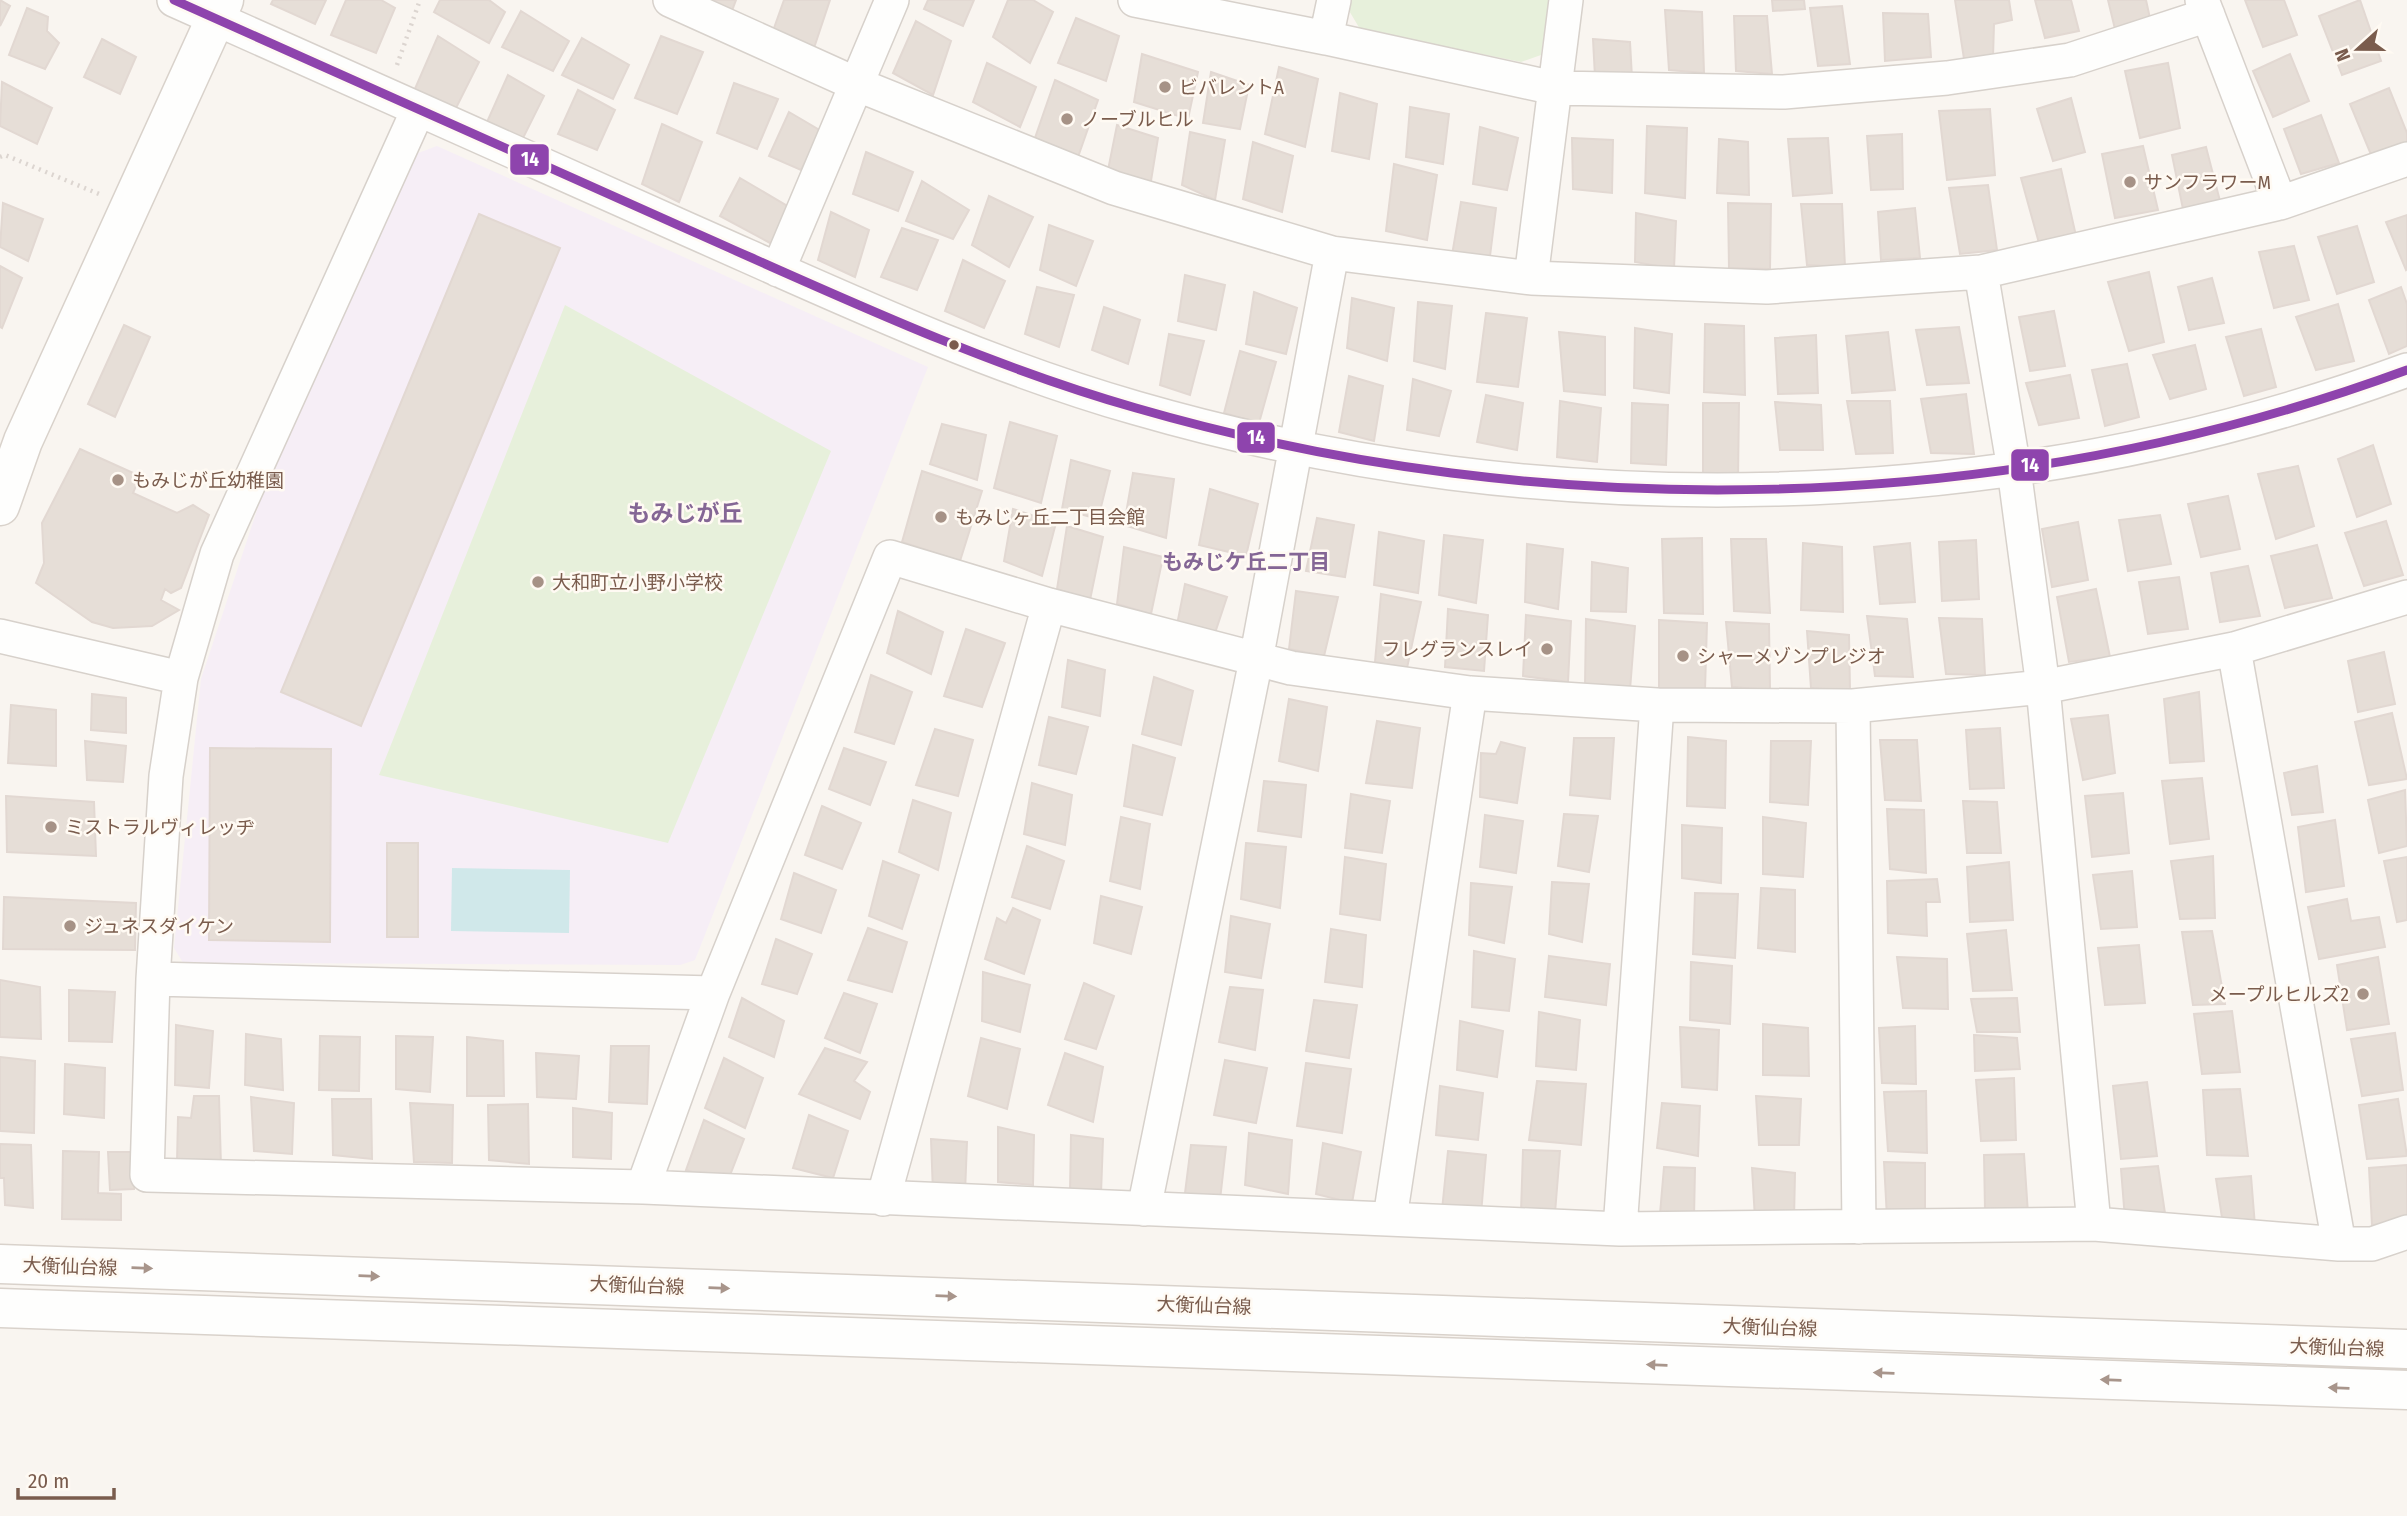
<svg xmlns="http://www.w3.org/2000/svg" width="2407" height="1516" viewBox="0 0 2407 1516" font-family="'Fira Sans Condensed','Noto Sans JP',sans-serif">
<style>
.education{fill:#f6eef6}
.green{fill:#e7f0db}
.water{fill:#d0e8ea}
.building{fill:#e6ded7;stroke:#e2d8d2;stroke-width:2}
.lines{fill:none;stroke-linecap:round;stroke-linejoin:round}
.street-casing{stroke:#d7d1cb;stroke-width:36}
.secondary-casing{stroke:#d9d2cb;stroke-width:41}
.path{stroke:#dcd5d0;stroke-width:4.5;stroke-dasharray:2 5;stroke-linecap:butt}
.street{stroke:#fefefd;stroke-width:33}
.secondary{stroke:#fefefd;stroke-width:38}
.bus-1-casing{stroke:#fffaf3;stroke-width:14}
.bus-1{stroke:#8e44ad;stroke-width:9}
.oneway{fill:#a8958b}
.poi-dot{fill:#a69286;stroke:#fffaf3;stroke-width:2.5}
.bus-dot{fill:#7a5c4d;stroke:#fffaf3;stroke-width:2.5}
.labels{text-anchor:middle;stroke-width:5;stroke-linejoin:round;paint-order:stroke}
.poi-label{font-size:19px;fill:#7a5c4d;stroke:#fffaf3;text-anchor:start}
.street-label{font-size:19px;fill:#7a5c4d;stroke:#fffaf3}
.neighbourhood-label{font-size:21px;font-weight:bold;fill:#846695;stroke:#fffaf3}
.quarter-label{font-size:23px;font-weight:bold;fill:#846695;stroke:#fffaf3}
.line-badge{stroke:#fffaf3;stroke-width:2.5}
.badge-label{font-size:19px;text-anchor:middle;font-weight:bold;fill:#fff}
</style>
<rect width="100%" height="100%" fill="#f9f5f0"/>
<path class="education" d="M437 146 928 367 695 960 680 965 226 963 185 966 174 948 201 679 265 486 410 156Z"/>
<path class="green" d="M1349 0H1549L1541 55 1521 62 1360 29 1348 9Z
M565 305 831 451 668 843 379 775Z"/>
<path class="water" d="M452 868 570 870 569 933 451 931Z"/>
<path class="building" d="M0 0 10 6 0 26Z
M273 0H326L315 24 271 4Z
M346 0H381L395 8 376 53 331 35Z
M440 0H489L505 12 489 43 434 12Z
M697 0H736L730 16Z
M784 0H830L814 48 773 31Z
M928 0H974L963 26 924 9Z
M1008 0H1033L1053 12 1030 63 993 37Z
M1772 0H1804L1805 9 1773 11Z
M1955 0H2009L2012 20 1994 24 1993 57 1964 59Z
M2035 0H2071L2079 31 2045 38Z
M2108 0H2146L2151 23 2115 29Z
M2245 0H2284L2297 35 2263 47Z
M2360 0 2381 61 2342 75 2319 16Z
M1842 6 1850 64 1818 66 1810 8Z
M27 8 48 17 47 31 59 43 45 69 9 55Z
M1665 10 1702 12 1704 73 1669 70Z
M521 11 569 41 553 71 502 47Z
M1883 13 1928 14 1931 57 1885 61Z
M1734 16H1767L1772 74 1736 71Z
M1076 18 1119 36 1106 81 1058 63Z
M916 21 951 41 933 95 893 73Z
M438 36 479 62 455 110 414 91Z
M661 36 703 52 677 114 635 98Z
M582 38 629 65 613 99 562 75Z
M102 39 136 57 120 94 84 77Z
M1593 39 1630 42 1632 78 1595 77Z
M1142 54 1198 72 1188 119 1134 102Z
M2290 54 2309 101 2273 117 2253 71Z
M987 63 1036 87 1020 127 973 102Z
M2168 63 2180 128 2140 138 2125 71Z
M1279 67 1318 79 1305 147 1265 134Z
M1211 72 1249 85 1240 129 1203 123Z
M508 75 544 96 519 146 483 131Z
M1055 80 1098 100 1078 157 1035 138Z
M2 82 52 108 37 144 0 126Z
M734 83 778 99 757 149 717 133Z
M2389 88 2407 133V146L2372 157 2350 104Z
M578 90 615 110 597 150 558 134Z
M1340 93 1377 104 1369 159 1332 151Z
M2071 98 2085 152 2053 161 2037 109Z
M1410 107 1449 114 1443 164 1406 157Z
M1990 109 1995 175 1947 180 1939 111Z
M789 112 821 131 801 170 769 156Z
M2321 115 2339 163 2301 174 2284 129Z
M662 124 702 142 679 202 642 184Z
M1117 125 1158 138 1150 187 1107 175Z
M1647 126 1687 128 1685 198 1645 193Z
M1480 127 1518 138 1507 190 1473 184Z
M1190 132 1225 140 1215 200 1182 185Z
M1902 134 1903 189 1871 190 1867 136Z
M1572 138 1613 140 1612 193 1573 189Z
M1828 138 1832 193 1793 196 1788 139Z
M1719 139 1748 142 1749 195 1717 193Z
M1253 142 1293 156 1282 212 1243 199Z
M2143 146 2158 210 2115 218 2102 154Z
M2206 147 2220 201 2183 209 2172 155Z
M866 152 913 172 898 211 853 194Z
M1394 164 1437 175 1427 240 1386 231Z
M2061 169 2076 236 2039 243 2021 178Z
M740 178 789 207 772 244 720 216Z
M922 181 969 210 953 239 906 221Z
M1988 185 1997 250 1960 254 1949 188Z
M989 196 1033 217 1009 267 972 245Z
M1461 202 1496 208 1489 264 1452 255Z
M3 203 43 219 28 261 0 247Z
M1728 203 1771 204 1770 269 1729 268Z
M1801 204H1842L1845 267 1807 265Z
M1915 208 1920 258 1881 260 1878 212Z
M831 212 869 230 855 277 818 260Z
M1636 213 1676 221 1674 269 1635 262Z
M479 214 560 248 361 726 281 692Z
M2407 215V269L2406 270 2386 222Z
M1049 225 1093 241 1076 286 1040 270Z
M2357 226 2374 282 2337 294 2318 237Z
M902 228 938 240 917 290 881 277Z
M2294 246 2309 300 2274 308 2259 252Z
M963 260 1005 281 984 328 945 311Z
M0 266 22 278 2 328 0 327Z
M2149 272 2164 342 2129 351 2108 282Z
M1185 275 1225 285 1216 330 1178 321Z
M2212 278 2224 323 2189 330 2178 287Z
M1037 287 1074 295 1059 347 1025 334Z
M2401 287 2407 304V346L2389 354 2369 300Z
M1254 292 1297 308 1286 354 1246 344Z
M1352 298 1394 308 1387 361 1347 348Z
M1418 302 1452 306 1445 369 1414 361Z
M2338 304 2354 361 2316 370 2296 317Z
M1104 307 1140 320 1128 364 1092 350Z
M2054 311 2065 366 2030 371 2019 317Z
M1486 313 1527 318 1518 387 1477 382Z
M1705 324 1744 326 1745 395 1704 392Z
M124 325 150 337 115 417 88 404Z
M1959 327 1969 383 1927 385 1916 330Z
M1635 328 1672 334 1669 393 1634 388Z
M2261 329 2276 387 2244 396 2226 337Z
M1559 332 1605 337V395L1564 391Z
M1888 332 1895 390 1852 393 1846 336Z
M1169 334 1204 341 1190 395 1160 385Z
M1816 335 1818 393 1778 394 1775 338Z
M2195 345 2206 389 2170 399 2153 355Z
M1240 351 1276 362 1259 423 1224 413Z
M2127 364 2139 417 2105 426 2092 370Z
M2070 375 2079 418 2039 425 2026 383Z
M1349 376 1383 386 1374 441 1339 432Z
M1413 379 1451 391 1439 436 1407 430Z
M1966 394 1974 454 1931 453 1921 399Z
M1486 395 1523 403 1517 450 1477 442Z
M1560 401 1601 408 1597 462 1557 457Z
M1847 401H1890L1893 453 1856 454Z
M1775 402 1821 405 1823 450H1780Z
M1632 403 1668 405 1666 465 1631 463Z
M1703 403H1739L1738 479 1703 478Z
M1010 422 1057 436 1041 503 994 488Z
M942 424 986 435 977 480 930 464Z
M2373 445 2391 504 2357 517 2338 459Z
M80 449 140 476 133 493 177 513 193 505 209 515 181 588 171 593 165 589 161 600 179 610 152 626 113 628 92 622 36 583 44 563 42 523Z
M1071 460 1110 471 1098 519 1062 509Z
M2298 466 2314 526 2276 539 2258 474Z
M922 471 982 491 960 561 902 542Z
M1133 473 1174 479 1166 538 1124 525Z
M1210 489 1258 504 1246 556 1199 545Z
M2228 496 2240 549 2201 557 2188 504Z
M1013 509 1056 523 1042 576 1004 561Z
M2160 515 2171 564 2128 571 2119 520Z
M1317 518 1354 525 1345 577 1306 571Z
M2386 521 2403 575 2364 586 2345 533Z
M2078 522 2088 580 2052 587 2042 529Z
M1067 526 1103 537 1090 600 1057 589Z
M1379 532 1424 541 1418 593 1374 585Z
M1444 535 1483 540 1476 603 1439 595Z
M1702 538 1703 614 1664 613 1662 539Z
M1731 539H1766L1770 613 1734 611Z
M1976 540 1979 599 1942 601 1939 542Z
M1803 543 1842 547 1843 612 1801 610Z
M1910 543 1915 602 1880 604 1874 547Z
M1527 544 1563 549 1558 609 1525 602Z
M2317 545 2332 598 2285 608 2271 556Z
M1124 547 1163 557 1151 614 1117 604Z
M1592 562 1628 568 1626 612 1591 611Z
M2248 566 2260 616 2220 622 2211 573Z
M2179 577 2188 629 2148 634 2139 582Z
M1185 584 1227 597 1213 639 1176 630Z
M2096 589 2110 657 2069 662 2057 597Z
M1296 591 1338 597 1324 656 1289 649Z
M1381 594 1421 602 1407 668 1375 662Z
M1448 609 1488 615 1484 671 1445 667Z
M898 611 943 632 931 674 887 653Z
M1526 615 1571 621 1568 682 1523 676Z
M1867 616 1907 619 1913 677 1875 676Z
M1939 618 1982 619 1985 675 1946 674Z
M1586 619 1635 626 1630 690 1585 686Z
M1659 620 1707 623 1705 690 1659 689Z
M1726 622 1769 624 1770 690 1732 687Z
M966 629 1005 643 982 707 944 696Z
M1807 631 1849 635 1850 691 1811 688Z
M2384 652 2395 704 2358 712 2348 661Z
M1068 660 1105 670 1100 716 1062 707Z
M871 675 912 692 894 744 855 732Z
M1154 677 1193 691 1181 745 1142 734Z
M2199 692 2204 761 2170 763 2164 699Z
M92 694 126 698V733L91 730Z
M1289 699 1327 707 1318 771 1279 761Z
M11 705 56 710V766L8 763Z
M2392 713 2407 779 2369 785 2355 722Z
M2108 715 2115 773 2083 780 2071 719Z
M1049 717 1088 727 1076 774 1039 765Z
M1377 721 1420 728 1412 788 1366 783Z
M2000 728 2004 788 1970 789 1966 730Z
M935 729 973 740 958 796 916 785Z
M1688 737 1726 741 1725 808 1687 806Z
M1574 738H1614L1610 799 1570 795Z
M1880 740H1917L1921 801 1885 800Z
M85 741 126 746 123 782 87 780Z
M1771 741H1811L1808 805 1770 802Z
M1501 742 1525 748 1517 803 1480 797 1481 753 1496 754Z
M1133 745 1175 758 1162 815 1124 806Z
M210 748 331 749 330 942 209 940Z
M844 748 886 762 870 805 829 789Z
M2317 766 2323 812 2292 815 2284 773Z
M2202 778 2209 839 2170 844 2162 781Z
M1264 781 1306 785 1301 837 1258 831Z
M1032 783 1072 795 1065 845 1024 834Z
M2405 790 2407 846 2379 853 2368 800Z
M2123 793 2129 853 2092 857 2085 796Z
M1351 794 1390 801 1382 853 1345 848Z
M6 796 94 802 96 856 7 852Z
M913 800 951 813 938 870 899 852Z
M1963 801 1997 802 2001 853H1967Z
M822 806 861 823 842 869 805 855Z
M1887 809 1924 810 1926 873 1890 869Z
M1564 814 1598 816 1589 872 1558 866Z
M1485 815 1523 821 1516 873 1480 867Z
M1121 817 1150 824 1140 889 1110 881Z
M1763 817 1806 823 1803 877 1763 874Z
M2335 820 2344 886 2306 892 2298 827Z
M1682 825 1722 828 1721 883 1682 878Z
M387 843H418V937H387Z
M1246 843 1286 847 1280 908 1241 899Z
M1027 846 1064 861 1050 909 1012 897Z
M2213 856 2215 918 2180 919 2171 861Z
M1345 857 1386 864 1380 920 1340 914Z
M2407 857V920L2397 922 2384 861Z
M883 861 919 875 902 929 869 916Z
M2009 862 2013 920 1970 922 1967 867Z
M2132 871 2137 927 2101 929 2093 875Z
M794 873 836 890 821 933 781 919Z
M1937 879 1940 902H1926L1927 936 1888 933 1887 881Z
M1552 882 1589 884 1582 942 1549 934Z
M1471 883 1512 887 1504 943 1469 935Z
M1761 888 1795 890V952L1758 948Z
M1695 893 1738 894 1735 958 1693 954Z
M1101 896 1142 907 1131 954 1094 943Z
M4 897 136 903 135 950 3 949Z
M2347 899 2351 921 2379 917 2385 947 2319 959 2308 907Z
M1013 908 1040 920 1024 974 985 959 997 918 1006 923Z
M1231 916 1270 924 1261 978 1225 972Z
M868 928 907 942 892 992 848 980Z
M1331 929 1366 935 1362 987 1325 982Z
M2006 930 2012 990 1973 991 1967 934Z
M2212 931 2225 1004 2193 1005 2182 932Z
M776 939 812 954 797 994 762 984Z
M2139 945 2145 1003 2105 1005 2098 948Z
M1474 951 1515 959 1509 1011 1472 1007Z
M1549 956 1610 964 1606 1005 1545 997Z
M1897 957 1947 959 1948 1009 1903 1008Z
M2378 957 2389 1024 2347 1030 2337 965Z
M1691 962 1732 966 1730 1024 1690 1020Z
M983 972 1030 985 1020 1032 982 1021Z
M0 980 40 987 41 1039 0 1037Z
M1084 983 1114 996 1096 1049 1065 1039Z
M1230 987 1263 990 1255 1050 1219 1042Z
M69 990 115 992 112 1042 69 1041Z
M844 993 877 1004 860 1053 825 1038Z
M742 998 784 1021 774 1057 729 1037Z
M2017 998 2020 1032H1977L1971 999Z
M1314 1000 1357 1005 1349 1058 1306 1051Z
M2232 1011 2240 1072 2202 1074 2194 1014Z
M1539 1012 1580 1020 1576 1070 1536 1066Z
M1460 1021 1503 1031 1497 1077 1457 1070Z
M1763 1024 1808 1028 1809 1076 1763 1075Z
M176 1025 213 1031 209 1088 175 1085Z
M1915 1026 1916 1084 1882 1083 1879 1028Z
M1680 1027 1719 1030 1717 1090 1682 1087Z
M2395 1033 2403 1090 2362 1096 2351 1039Z
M246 1034 281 1039 283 1090 245 1085Z
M1974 1035 2017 1038 2020 1069 1975 1071Z
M320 1036 360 1037 359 1091 319 1090Z
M396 1036 433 1037 430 1092 396 1089Z
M467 1037 503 1041 504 1096H467Z
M981 1038 1020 1049 1007 1109 968 1096Z
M611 1046H649L647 1104 609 1102Z
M825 1048 867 1062 854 1081 870 1092 860 1119 799 1094Z
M536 1053 579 1056 576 1099 537 1097Z
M1065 1053 1103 1067 1093 1122 1048 1105Z
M0 1057 35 1061 34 1133 0 1131Z
M724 1058 763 1078 745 1128 705 1108Z
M1225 1060 1267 1068 1256 1123 1214 1115Z
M1306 1063 1351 1069 1342 1133 1297 1126Z
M65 1064 105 1068 104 1118 64 1114Z
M2014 1078 2016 1140 1981 1141 1976 1080Z
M1537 1081 1586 1084 1581 1145 1529 1140Z
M2147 1082 2157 1156 2121 1159 2113 1086Z
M1440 1086 1483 1093 1478 1140 1436 1135Z
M2240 1089 2248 1156 2207 1155 2203 1090Z
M1926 1091 1927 1153 1888 1151 1884 1092Z
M194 1096H219L221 1167 177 1162 178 1117 191 1118Z
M1756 1096 1801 1099 1799 1145H1759Z
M251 1097 294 1103 292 1154 254 1151Z
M332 1099H371L372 1159 333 1155Z
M2398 1099 2407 1156 2367 1159 2359 1105Z
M410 1103 453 1105 452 1163 414 1162Z
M1662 1103 1700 1106 1698 1156 1657 1148Z
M528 1104 529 1164 489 1160 488 1105Z
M573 1108 612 1113 611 1159 573 1157Z
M809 1115 848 1131 833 1178 793 1168Z
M704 1120 744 1139 727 1183 686 1170Z
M998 1127 1034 1135 1033 1185 998 1182Z
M1249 1133 1292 1140 1288 1194 1245 1185Z
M1071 1135 1103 1139 1101 1194 1070 1193Z
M931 1139 967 1142 965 1193H933Z
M1323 1143 1361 1152 1352 1203 1316 1194Z
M0 1144 31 1145 33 1208 5 1205 4 1178H0Z
M1191 1145 1226 1147 1220 1200 1185 1193Z
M1523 1150 1560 1151 1555 1213 1521 1212Z
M63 1151 99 1152 98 1193 121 1194V1220L62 1219Z
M1448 1151 1486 1155 1481 1214 1442 1210Z
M108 1152H136L134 1189 110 1190Z
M2024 1154 2028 1214 1985 1210 1984 1155Z
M1884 1162 1925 1163V1218H1887Z
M2407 1165V1222L2372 1225 2369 1168Z
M2158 1166 2166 1220 2125 1219 2121 1169Z
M1664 1167 1695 1168 1694 1218 1660 1214Z
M1752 1168 1795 1173 1794 1219H1755Z
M2251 1176 2255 1226 2223 1224 2216 1179Z"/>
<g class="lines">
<defs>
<path id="street" d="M174 0C345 78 517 154 689 230 836 295 982 364 1136 408 1547 527 2005 518 2407 370
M670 0 856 84 1114 188 1332 253 1531 278 1767 287 1981 272 2280 203 2407 159
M1135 0 1326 38
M1334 0 1326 38 1554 88 1784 92 1947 78 2070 60 2208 15
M2202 0 2280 203
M418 110 217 554 181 678 166 776 153 979 147 1175 643 1187 1620 1229 2094 1224 2339 1244H2372L2407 1232
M778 270 892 0
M1981 272 2014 469 2043 687 2094 1224
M1531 278 1566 0
M0 636 181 678
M2234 649 2339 1244
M1853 706 1859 1227
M153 979 713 993
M643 1187 713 993 890 557 1049 605 1291 668 1470 693 1657 705 1853 706 2043 687 2234 649 2407 597
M883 1199 1049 605
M1144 1209 1256 660 1332 253
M1390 1218 1470 693
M1620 1229 1657 705"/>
<path id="secondary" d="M0 506 23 441 224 0
M0 1264 2407 1349
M0 1308 2407 1390"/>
</defs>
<use href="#street" class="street-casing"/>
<use href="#secondary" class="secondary-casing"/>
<path class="path" d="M397 65 420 0
M0 157 5 155 99 194"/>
<use href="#street" class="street"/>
<use href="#secondary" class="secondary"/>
<defs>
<path id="bus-1" d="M174 0C345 78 517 154 689 230 836 295 982 364 1136 408 1547 527 2005 518 2407 370"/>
</defs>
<use href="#bus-1" class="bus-1-casing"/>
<use href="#bus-1" class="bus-1"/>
</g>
<defs><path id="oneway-solid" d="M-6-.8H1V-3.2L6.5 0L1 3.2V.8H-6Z" transform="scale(1.75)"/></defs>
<g class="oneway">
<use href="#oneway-solid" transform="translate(142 1268) rotate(2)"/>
<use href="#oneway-solid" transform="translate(369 1276) rotate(2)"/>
<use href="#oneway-solid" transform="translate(719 1288) rotate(2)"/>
<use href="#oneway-solid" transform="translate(946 1296) rotate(2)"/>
<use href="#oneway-solid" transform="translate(1657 1365) rotate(-178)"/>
<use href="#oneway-solid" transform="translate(1884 1373) rotate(-178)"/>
<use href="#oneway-solid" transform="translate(2111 1380) rotate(-178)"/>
<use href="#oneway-solid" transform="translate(2339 1388) rotate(-178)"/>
</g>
<g class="poi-dot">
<circle cx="1165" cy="87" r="7"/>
<circle cx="1067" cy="119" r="7"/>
<circle cx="2130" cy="182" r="7"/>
<circle cx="118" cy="480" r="7"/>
<circle cx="941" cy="517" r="7"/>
<circle cx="538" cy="582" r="7"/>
<circle cx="1547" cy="649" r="7"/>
<circle cx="1683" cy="656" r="7"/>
<circle cx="51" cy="827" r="7"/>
<circle cx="70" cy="926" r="7"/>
<circle cx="2363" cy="994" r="7"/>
</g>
<circle class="bus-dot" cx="954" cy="345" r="6"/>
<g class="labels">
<g class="poi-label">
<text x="1179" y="94">ビバレントA</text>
<text x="1081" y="126">ノーブルヒル</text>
<text x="2144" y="189">サンフラワーM</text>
<text x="132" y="487">もみじが丘幼稚園</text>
<text x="955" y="524">もみじヶ丘二丁目会館</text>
<text x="552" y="589">大和町立小野小学校</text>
<text x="1533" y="656" text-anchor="end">フレグランスレイ</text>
<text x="1697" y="663">シャーメゾンプレジオ</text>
<text x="65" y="834">ミストラルヴィレッヂ</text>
<text x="84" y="933">ジュネスダイケン</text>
<text x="2349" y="1001" text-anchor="end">メープルヒルズ2</text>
</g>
<g class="street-label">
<text transform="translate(70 1266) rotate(2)" y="7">大衡仙台線</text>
<text transform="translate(637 1285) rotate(2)" y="7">大衡仙台線</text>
<text transform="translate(1204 1305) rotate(2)" y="7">大衡仙台線</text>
<text transform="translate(1770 1327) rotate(2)" y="7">大衡仙台線</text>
<text transform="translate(2337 1347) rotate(2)" y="7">大衡仙台線</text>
</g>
<g class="neighbourhood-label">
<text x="1246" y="569">もみじケ丘二丁目</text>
</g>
<g class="quarter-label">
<text x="685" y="521">もみじが丘</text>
</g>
</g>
<g class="line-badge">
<rect x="509" y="143" width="41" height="33" rx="7" fill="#8e44ad"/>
<rect x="1236" y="421" width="40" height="33" rx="7" fill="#8e44ad"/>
<rect x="2010" y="448" width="40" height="34" rx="7" fill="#8e44ad"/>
</g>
<g class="badge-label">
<text x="530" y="166">14</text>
<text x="1256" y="444">14</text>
<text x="2030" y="472">14</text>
</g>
<g transform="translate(2358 49) rotate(249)" stroke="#fffaf3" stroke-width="5" paint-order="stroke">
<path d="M0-5L12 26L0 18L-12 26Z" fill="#7a5c4d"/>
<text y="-10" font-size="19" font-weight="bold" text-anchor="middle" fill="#7a5c4d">N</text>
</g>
<path d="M18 1488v10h96v-10" fill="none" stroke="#7a5c4d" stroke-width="3.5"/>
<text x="28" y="1488" font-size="21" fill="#7a5c4d" stroke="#fffaf3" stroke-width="5" paint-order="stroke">20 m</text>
</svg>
